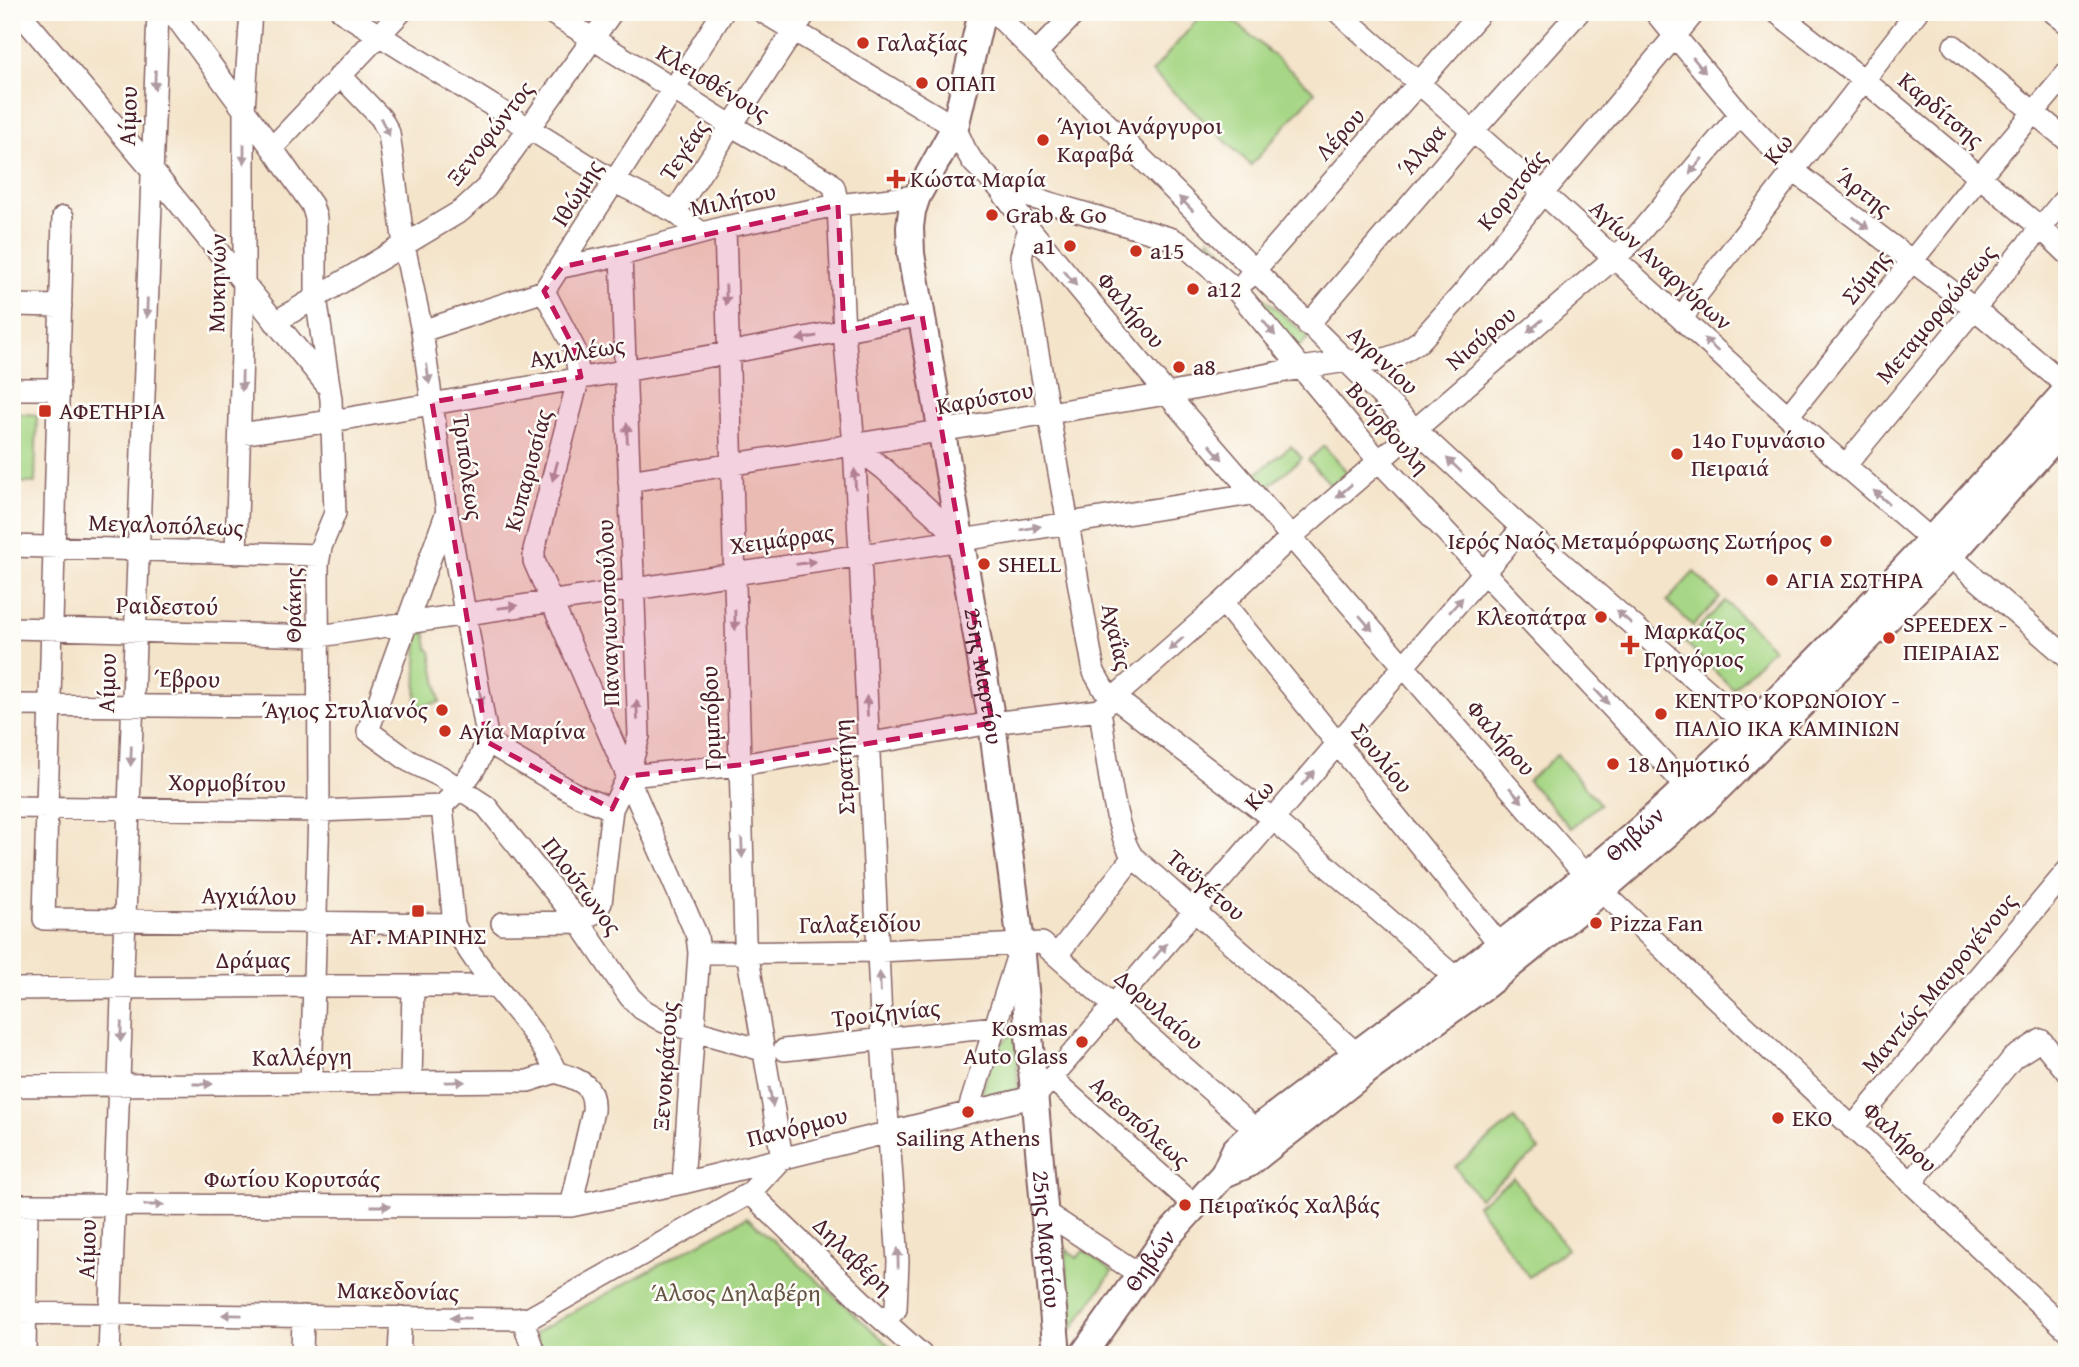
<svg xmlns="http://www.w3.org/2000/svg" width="2079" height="1367" viewBox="0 0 2079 1367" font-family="'Gentium Book Plus',serif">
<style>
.green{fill:#a7d786;stroke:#787b58;stroke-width:2}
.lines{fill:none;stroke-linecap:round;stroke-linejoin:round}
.minor-casing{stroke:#866463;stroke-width:24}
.major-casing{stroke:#866463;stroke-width:30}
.minor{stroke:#fff;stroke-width:21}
.major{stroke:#fff;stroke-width:26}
.oneway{fill:#ae9aa0}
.marked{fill:#c2185b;fill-opacity:0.2;stroke:#c2185b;stroke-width:5;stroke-dasharray:14 9;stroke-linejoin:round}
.poi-dot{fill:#c8321e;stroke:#fdfcf7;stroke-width:2.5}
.labels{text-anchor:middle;stroke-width:5;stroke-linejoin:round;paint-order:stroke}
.poi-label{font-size:24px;fill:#4a1f2b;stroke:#fdfcf7;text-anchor:start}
.street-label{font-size:24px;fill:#4a1f2b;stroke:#fdfcf7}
.park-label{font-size:24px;fill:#665646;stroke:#fdfcf7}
</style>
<rect width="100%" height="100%" fill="#fdfcf7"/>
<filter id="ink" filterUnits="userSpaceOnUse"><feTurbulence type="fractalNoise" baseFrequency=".0143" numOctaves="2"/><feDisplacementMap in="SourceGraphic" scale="14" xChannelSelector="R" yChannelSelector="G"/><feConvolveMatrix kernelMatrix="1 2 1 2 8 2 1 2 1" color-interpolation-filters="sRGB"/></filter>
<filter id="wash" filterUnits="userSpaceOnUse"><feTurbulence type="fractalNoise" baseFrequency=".00686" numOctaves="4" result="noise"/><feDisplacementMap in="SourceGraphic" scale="28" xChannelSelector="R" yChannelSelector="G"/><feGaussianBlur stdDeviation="1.57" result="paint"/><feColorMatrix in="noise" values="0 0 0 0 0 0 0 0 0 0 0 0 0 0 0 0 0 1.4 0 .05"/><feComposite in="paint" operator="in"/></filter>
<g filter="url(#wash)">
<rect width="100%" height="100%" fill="#f4e4ca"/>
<path class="green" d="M1204 12H1224L1315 92 1251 165 1152 72Z
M1210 238 1242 270 1236 279 1200 249Z
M1265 299 1309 337 1295 351 1257 304 1260 300Z
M12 413 37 415 35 483 12 482Z
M1291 446 1302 458 1264 490 1252 477Z
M1324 446 1347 472 1331 485 1308 460Z
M1694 572 1720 598 1693 626 1667 601Z
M1725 601 1773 648 1733 689 1685 642Z
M418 627H425L428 649 431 652 440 702 416 707Z
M1557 755 1600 804 1571 828 1528 781Z
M1016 1030 1018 1091 980 1100 995 1050Z
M1514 1119 1539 1150 1479 1198 1455 1167Z
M1514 1178 1567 1249 1529 1277 1477 1205Z
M747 1217 900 1355H543L535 1333Z
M1066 1249 1077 1258 1084 1250 1112 1272 1071 1331 1069 1328Z"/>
</g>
<g filter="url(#ink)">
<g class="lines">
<defs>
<path id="minor" d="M19 12 152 170 329 388
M172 12 272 148 312 205 316 218V297L331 399 335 513 321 547 318 564 319 811 311 1084
M342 12 615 182 675 212 700 232
M550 12 732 126 828 181 834 187 838 205 844 331 854 446 860 555 882 1041 898 1261 896 1309 884 1321
M763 12 955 127 965 149 973 162 999 188 1029 228 1167 394 1586 876 2067 1330
M1338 12 1524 176 1788 416 2067 657
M1655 12 1740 114 1794 171 1975 309 2067 386
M1776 12 1865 81 2041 228 2067 253
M2053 12 2067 23
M996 14 1415 429 1522 528 1749 727
M1954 46 2067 140
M1036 53 1076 12
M340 75 381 118 389 133 404 245 422 331 447 512 486 730C487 760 463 786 442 806
M272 148 401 12
M999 188 1173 239 1185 246 1237 291 1379 461 1687 787
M675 212 806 12
M63 217 44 919 454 924
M1029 228 1021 256 1094 672 1103 688 1115 698 1273 819 1457 979
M562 267 621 255 725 227 838 205 917 196
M1247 279 1481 12
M544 291 575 350 579 377 534 550V561L697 936 699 953 683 1183
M12 305 61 306
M1683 319 1693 300 1917 12
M275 322 461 211 486 188 612 12
M1308 325 1473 131 1579 12
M422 331 544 291 723 12
M12 389H59
M1788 416 1980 176 2067 73
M240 434 332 421 728 353 922 315
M854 446 884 469 962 540
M1845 466 2067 196
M629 481 1167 394 1301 368 1347 361H1379L1399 354 1420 341 1462 294 1543 193 1695 12
M446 514 368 731 409 761 440 776 486 806 579 922 630 997 642 1009 664 1022 762 1050
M12 546 319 555
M236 554 244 283V109L251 12
M1223 602 1501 946
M12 628 320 636 962 540 1252 494
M12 705 319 707
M1100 710C1106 747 1113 830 1133 857L1356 1053
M487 742 579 796 612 809
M628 776 739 765 992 723 1100 710 1223 602 1291 537 1629 245 1740 114
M442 806 454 924C479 979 531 1017 556 1072
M12 807 319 811 442 806
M502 923 579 922 596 912 601 903 612 809 628 776 639 736 621 255
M699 953 879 951 1042 943 1256 1130
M1057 955 1133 857
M12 989 313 986H495
M784 1050 995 1027
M1051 1078 1194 1205
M411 1082 413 987
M12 1086 528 1081 556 1072C579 1080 595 1083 593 1111L571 1206
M968 1112 1019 951
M1852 1128 2067 871
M1911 1183 2013 1058 2041 1040 2067 1072
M750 1193 867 1306 922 1355
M12 1205 571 1206 683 1183 1036 1096 1522 528
M1046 1213 1139 1274
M12 1313 528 1319 750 1193 782 1158 745 940 725 227
M522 1318 535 1355
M25 1355 27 1205
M109 1355 158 12
M302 1355 303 1316
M399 1355 401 1317"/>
<g id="major">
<path id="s1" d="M982 12 955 127 917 196 912 211 910 227 911 254 992 723 1021 944 1057 1355"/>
<path d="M1224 1174 1248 1164 1365 1072 1487 984 1585 905 1703 803 1951 555 2067 424"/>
<path id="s2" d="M1083 1355 1165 1239 1224 1174 1235 1150 1256 1130C1402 1018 1554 912 1688 786 1822 661 1946 526 2067 390"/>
</g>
</defs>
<use href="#minor" class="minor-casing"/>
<use href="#major" class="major-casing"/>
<use href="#minor" class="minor"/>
<use href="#major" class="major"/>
</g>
<defs><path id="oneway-solid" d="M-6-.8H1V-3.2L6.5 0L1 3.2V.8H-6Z" transform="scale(1.75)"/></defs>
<g class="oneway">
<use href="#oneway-solid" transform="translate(1699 65) rotate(51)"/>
<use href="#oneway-solid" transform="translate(155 80) rotate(92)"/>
<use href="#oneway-solid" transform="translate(385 127) rotate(64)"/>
<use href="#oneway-solid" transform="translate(244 154) rotate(90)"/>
<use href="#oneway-solid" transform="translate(1696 166) rotate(130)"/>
<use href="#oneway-solid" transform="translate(1186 204) rotate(-135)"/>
<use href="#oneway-solid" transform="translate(1861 223) rotate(38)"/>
<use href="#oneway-solid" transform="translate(1070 278) rotate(50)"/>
<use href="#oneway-solid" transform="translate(726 295) rotate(89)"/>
<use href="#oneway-solid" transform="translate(147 308) rotate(92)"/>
<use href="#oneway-solid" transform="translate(1535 326) rotate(139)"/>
<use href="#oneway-solid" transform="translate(1269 328) rotate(51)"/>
<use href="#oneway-solid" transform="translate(807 338) rotate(169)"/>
<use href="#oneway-solid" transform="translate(1711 345) rotate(-137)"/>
<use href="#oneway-solid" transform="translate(428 374) rotate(82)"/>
<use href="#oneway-solid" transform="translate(242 381) rotate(91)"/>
<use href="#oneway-solid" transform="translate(627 433) rotate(-92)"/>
<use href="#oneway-solid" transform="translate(1216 452) rotate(49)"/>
<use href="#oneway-solid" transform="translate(1454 465) rotate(-137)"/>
<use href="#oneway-solid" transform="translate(555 471) rotate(105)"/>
<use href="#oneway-solid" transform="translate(855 479) rotate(-93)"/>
<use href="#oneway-solid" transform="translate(1344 491) rotate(139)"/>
<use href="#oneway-solid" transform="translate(1881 497) rotate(-139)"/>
<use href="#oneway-solid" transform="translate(1031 528) rotate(-10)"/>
<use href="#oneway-solid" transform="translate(806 563) rotate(-8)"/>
<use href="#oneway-solid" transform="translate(1456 605) rotate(-49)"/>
<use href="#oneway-solid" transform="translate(508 607) rotate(-8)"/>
<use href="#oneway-solid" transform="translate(1624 617) rotate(-139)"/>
<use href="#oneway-solid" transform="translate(735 620) rotate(89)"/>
<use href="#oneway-solid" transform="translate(1366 623) rotate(49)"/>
<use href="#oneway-solid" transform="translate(1176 644) rotate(138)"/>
<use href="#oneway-solid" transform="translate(480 695) rotate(80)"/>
<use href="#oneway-solid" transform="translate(1602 697) rotate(47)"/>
<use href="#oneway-solid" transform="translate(867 706) rotate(-93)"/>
<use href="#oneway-solid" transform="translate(637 710) rotate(-93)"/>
<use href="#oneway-solid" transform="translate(131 756) rotate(92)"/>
<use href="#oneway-solid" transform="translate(1308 778) rotate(-49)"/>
<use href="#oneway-solid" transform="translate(1516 795) rotate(49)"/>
<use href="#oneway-solid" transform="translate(742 848) rotate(88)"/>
<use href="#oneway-solid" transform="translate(1160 951) rotate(-49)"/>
<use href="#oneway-solid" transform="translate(880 982) rotate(-92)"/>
<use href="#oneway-solid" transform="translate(121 1032) rotate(92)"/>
<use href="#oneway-solid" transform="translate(455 1082) rotate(-1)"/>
<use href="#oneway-solid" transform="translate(203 1084)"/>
<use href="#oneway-solid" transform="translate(771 1097) rotate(80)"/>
<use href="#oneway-solid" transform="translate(154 1205)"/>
<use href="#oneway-solid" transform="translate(381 1206)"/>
<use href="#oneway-solid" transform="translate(898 1258) rotate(-91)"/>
<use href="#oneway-solid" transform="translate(232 1315) rotate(-179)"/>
<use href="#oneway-solid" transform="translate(460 1318) rotate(-179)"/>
</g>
</g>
<path class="marked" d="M838 205 844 331 922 315 992 723 739 765 628 776 612 809 487 742 432 402 581 377 575 350 544 291 562 267Z"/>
<g class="poi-dot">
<circle cx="863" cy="43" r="7"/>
<circle cx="922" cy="83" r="7"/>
<circle cx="1043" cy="140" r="7"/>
<path d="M892.5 168.5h7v7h7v7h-7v7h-7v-7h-7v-7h7z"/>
<circle cx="992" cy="215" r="7"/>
<circle cx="1070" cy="246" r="7"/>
<circle cx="1136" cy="251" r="7"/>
<circle cx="1193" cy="289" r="7"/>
<circle cx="1179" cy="367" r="7"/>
<rect x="38" y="404" width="14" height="14" rx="3.5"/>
<circle cx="1677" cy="454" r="7"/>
<circle cx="1826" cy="541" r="7"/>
<circle cx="984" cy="564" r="7"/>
<circle cx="1772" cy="580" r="7"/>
<circle cx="1601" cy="617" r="7"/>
<circle cx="1889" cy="638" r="7"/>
<path d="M1626.5 634.5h7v7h7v7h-7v7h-7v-7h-7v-7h7z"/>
<circle cx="442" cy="710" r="7"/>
<circle cx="1661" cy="714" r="7"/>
<circle cx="445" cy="731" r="7"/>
<circle cx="1613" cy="764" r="7"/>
<rect x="411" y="904" width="14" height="14" rx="3.5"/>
<circle cx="1596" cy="923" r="7"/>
<circle cx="1082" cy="1042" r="7"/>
<circle cx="968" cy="1112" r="7"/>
<circle cx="1778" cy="1118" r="7"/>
<circle cx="1185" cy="1205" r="7"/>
</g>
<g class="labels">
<g class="poi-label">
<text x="877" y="51">Γαλαξίας</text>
<text x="936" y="91">ΟΠΑΠ</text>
<text x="1057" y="134">Άγιοι Ανάργυροι<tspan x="1057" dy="28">Καραβά</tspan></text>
<text x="910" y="187">Κώστα Μαρία</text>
<text x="1006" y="223">Grab &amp; Go</text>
<text x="1056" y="254" text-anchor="end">a1</text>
<text x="1150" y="259">a15</text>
<text x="1207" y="297">a12</text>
<text x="1193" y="375">a8</text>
<text x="59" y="419">ΑΦΕΤΗΡΙΑ</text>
<text x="1691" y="448">14ο Γυμνάσιο<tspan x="1691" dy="28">Πειραιά</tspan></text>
<text x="1812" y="549" text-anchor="end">Ιερός Ναός Μεταμόρφωσης Σωτήρος</text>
<text x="998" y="572">SHELL</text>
<text x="1786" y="588">ΑΓΙΑ ΣΩΤΗΡΑ</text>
<text x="1587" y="625" text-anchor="end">Κλεοπάτρα</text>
<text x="1903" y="632">SPEEDEX -<tspan x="1903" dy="28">ΠΕΙΡΑΙΑΣ</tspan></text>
<text x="1644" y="639">Μαρκάζος<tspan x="1644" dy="28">Γρηγόριος</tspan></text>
<text x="1675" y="708">ΚΕΝΤΡΟ ΚΟΡΩΝΟΙΟΥ -<tspan x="1675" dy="28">ΠΑΛΙΟ ΙΚΑ ΚΑΜΙΝΙΩΝ</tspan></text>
<text x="428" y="718" text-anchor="end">Άγιος Στυλιανός</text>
<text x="459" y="739">Αγία Μαρίνα</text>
<text x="1627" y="772">18 Δημοτικό</text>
<text x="1610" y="931">Pizza Fan</text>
<text x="418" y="944" text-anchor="middle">ΑΓ. ΜΑΡΙΝΗΣ</text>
<text x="1068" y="1036" text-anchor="end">Kosmas<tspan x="1068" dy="28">Auto Glass</tspan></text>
<text x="1792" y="1126">EKO</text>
<text x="968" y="1146" text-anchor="middle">Sailing Athens</text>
<text x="1199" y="1213">Πειραϊκός Χαλβάς</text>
</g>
<g class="street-label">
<text transform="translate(713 83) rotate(31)" y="8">Κλεισθένους</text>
<text transform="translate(1941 110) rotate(40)" y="8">Καρδίτσης</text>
<text transform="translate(128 116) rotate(-88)" y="8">Αίμου</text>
<text transform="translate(490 133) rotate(-52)" y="8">Ξενοφώντος</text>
<text transform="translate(1340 134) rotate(-48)" y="8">Λέρου</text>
<text transform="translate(1778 149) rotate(-52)" y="8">Κω</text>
<text transform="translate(684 150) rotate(-56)" y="8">Τεγέας</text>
<text transform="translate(1422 150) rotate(-50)" y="8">Άλφα</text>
<text transform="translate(1512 190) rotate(-51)" y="8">Κορυτσάς</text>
<text transform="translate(1864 192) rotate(38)" y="8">Άρτης</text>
<text transform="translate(577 193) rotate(-58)" y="8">Ιθώμης</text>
<text transform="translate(733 200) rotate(-12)" y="8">Μιλήτου</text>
<text transform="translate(1661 265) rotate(42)" y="8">Αγίων Αναργύρων</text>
<text transform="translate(1866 277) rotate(-51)" y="8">Σύμης</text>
<text transform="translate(217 283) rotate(-89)" y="8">Μυκηνών</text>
<text transform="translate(1131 310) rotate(50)" y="8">Φαλήρου</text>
<text transform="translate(1936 314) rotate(-50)" y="8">Μεταμορφώσεως</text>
<text transform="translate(1481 338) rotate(-41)" y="8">Νισύρου</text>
<text transform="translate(577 352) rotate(-9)" y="8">Αχιλλέως</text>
<text transform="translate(1383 360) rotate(44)" y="8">Αγρινίου</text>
<text transform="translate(985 398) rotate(-10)" y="8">Καρύστου</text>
<text transform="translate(1388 428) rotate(49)" y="8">Βούρβουλη</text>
<text transform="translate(468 467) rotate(82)" y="8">Τριπόλεως</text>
<text transform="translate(528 470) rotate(-75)" y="8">Κυπαρισσίας</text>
<text transform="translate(166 525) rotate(2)" y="8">Μεγαλοπόλεως</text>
<text transform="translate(782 539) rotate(-8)" y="8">Χειμάρρας</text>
<text transform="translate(293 605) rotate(-90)" y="8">Θράκης</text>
<text transform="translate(167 606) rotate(1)" y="8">Ραιδεστού</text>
<text transform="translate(608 613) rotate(-92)" y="8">Παναγιωτοπούλου</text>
<text transform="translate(1117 637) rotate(77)" y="8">Αχαΐας</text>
<text dy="8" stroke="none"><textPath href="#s1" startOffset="684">25ης Μαρτίου</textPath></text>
<text transform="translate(187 679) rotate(1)" y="8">Έβρου</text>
<text transform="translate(107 683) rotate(-88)" y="8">Αίμου</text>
<text transform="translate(711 718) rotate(-92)" y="8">Γριμπόβου</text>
<text transform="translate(1501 738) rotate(49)" y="8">Φαλήρου</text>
<text transform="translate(1382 758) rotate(51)" y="8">Σουλίου</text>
<text transform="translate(844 767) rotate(-93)" y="8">Στρατήγη</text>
<text transform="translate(227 783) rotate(1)" y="8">Χορμοβίτου</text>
<text transform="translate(1259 795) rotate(-49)" y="8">Κω</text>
<text dy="8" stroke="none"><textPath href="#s2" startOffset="766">Θηβών</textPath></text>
<text transform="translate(1206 885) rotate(41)" y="8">Ταϋγέτου</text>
<text transform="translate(582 886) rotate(53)" y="8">Πλούτωνος</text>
<text transform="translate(249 896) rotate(1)" y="8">Αγχιάλου</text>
<text transform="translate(860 924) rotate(-1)" y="8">Γαλαξειδίου</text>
<text x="253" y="968">Δράμας</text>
<text transform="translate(1939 983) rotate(-50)" y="8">Μαντώς Μαυρογένους</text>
<text transform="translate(1159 1010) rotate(41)" y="8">Δορυλαίου</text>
<text transform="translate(886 1013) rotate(-6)" y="8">Τροιζηνίας</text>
<text transform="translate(302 1057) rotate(-1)" y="8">Καλλέργη</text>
<text transform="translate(665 1066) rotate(-86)" y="8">Ξενοκράτους</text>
<text transform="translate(1140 1122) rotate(42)" y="8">Αρεοπόλεως</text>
<text transform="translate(797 1127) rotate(-14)" y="8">Πανόρμου</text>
<text transform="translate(1900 1137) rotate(43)" y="8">Φαλήρου</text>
<text x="292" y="1187">Φωτίου Κορυτσάς</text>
<text dy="8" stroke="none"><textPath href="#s1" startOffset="1251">25ης Μαρτίου</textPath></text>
<text transform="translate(87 1249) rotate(-88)" y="8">Αίμου</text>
<text transform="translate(853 1256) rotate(44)" y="8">Δηλαβέρη</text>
<text dy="8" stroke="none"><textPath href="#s2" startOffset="116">Θηβών</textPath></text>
<text transform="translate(398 1291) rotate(1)" y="8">Μακεδονίας</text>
</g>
<g class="park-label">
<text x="736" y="1301">Άλσος Δηλαβέρη</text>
</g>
</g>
<rect width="2079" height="1367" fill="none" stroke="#fdfcf7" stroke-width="42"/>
</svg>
